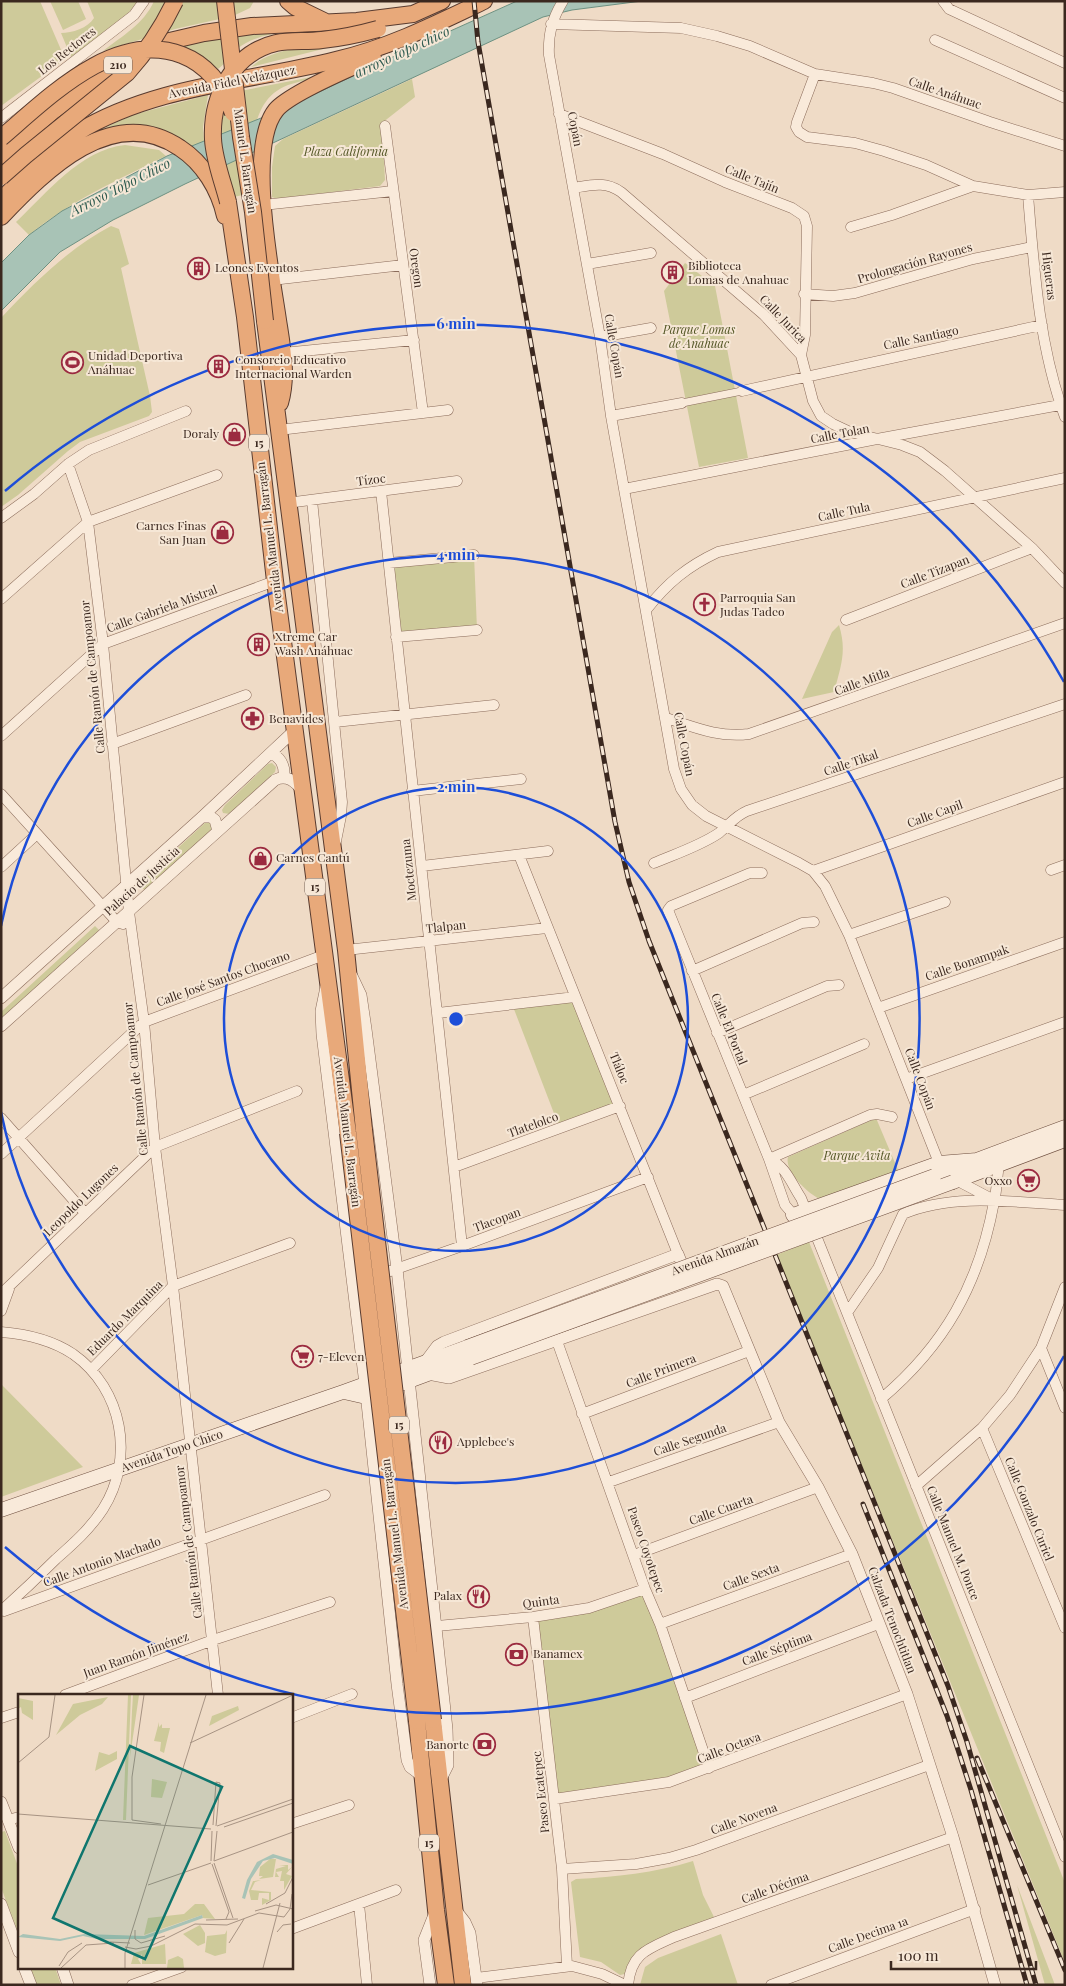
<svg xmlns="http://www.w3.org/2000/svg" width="1066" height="1986" viewBox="0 0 1066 1986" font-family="'Playfair Display',serif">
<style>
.green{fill:#ceca9a}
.water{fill:#a8c3b6;stroke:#6e9182}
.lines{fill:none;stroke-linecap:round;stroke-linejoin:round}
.pedestrian-casing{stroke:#8b6c5b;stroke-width:8}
.minor-casing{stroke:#8b6c5b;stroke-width:11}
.tertiary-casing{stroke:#8b6c5b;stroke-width:12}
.secondary-casing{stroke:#6d4d3e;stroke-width:15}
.trunk-casing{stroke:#593b2f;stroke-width:18}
.pedestrian{stroke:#f9eada;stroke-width:7}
.minor{stroke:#f9eada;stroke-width:10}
.tertiary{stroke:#f9eada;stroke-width:11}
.secondary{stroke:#f9eada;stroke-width:14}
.trunk{stroke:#e8a97a;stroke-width:16}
.rail-casing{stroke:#3b281f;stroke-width:5}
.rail{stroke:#f6e7d6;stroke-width:3;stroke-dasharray:9;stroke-linecap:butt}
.secondary-bridge-casing{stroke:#6d4d3e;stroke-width:15;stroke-linecap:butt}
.trunk-bridge-casing{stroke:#593b2f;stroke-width:18;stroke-linecap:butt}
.secondary-bridge{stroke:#f9eada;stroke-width:14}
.trunk-bridge{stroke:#e8a97a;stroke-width:16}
.ring{fill:none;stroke:#1d4ed8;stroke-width:2.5}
.labels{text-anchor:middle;stroke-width:4;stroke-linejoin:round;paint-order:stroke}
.shield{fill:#f6e7d6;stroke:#736156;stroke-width:1}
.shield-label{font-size:11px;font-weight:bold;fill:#3b281f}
.street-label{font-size:12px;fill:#3b281f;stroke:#f6e7d6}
.park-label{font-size:12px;font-style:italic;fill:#545726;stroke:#f6e7d6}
.poi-label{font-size:12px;fill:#3b281f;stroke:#f6e7d6;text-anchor:start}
.water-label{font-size:14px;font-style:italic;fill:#2e5b50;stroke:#f6e7d6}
.inset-road{fill:none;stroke:#a79383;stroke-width:1}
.view{fill:#0f766e;fill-opacity:0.15;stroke:#0f766e;stroke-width:2.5}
.inset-edge{fill:none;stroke:#3b281f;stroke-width:2.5}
.centre{fill:#1d4ed8;stroke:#f6e7d6;stroke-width:2.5}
.ring-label{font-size:15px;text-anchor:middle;font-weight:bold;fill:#1d4ed8;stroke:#f6e7d6;stroke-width:4;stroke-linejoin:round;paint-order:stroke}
</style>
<rect width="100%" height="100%" fill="#efdbc6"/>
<path class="green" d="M1 1H40L65 59 1 106Z
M50 1H78L86 19 63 30Z
M87 1H138L126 16 71 57 61 33C72 33 88 28 94 18Z
M154 1H254L250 8 233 16 175 29 103 51C122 36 144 24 154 1Z
M330 29C301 32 261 29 237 49 230 55 226 63 218 69L188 48 172 44 248 33Z
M339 45 251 67C275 46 309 48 339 45Z
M337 72C321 76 304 80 288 85 246 101 252 156 255 192L234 197 218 135 220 103 230 93Z
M412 79 415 97 382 123 385 180 380 186 278 199 272 197V167L275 146 283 139Z
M208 95 203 127 205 154 114 128 96 132 132 115Z
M125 145 159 150 166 156C119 179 69 202 29 235L16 222C47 193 80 150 125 145Z
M111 226 119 229 129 264 121 268 150 396 152 412 149 416 80 442 68 451 18 495 1 507V318C35 282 68 249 111 226Z
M685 263 715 286 748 458 699 467 664 291Z
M474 555 477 630 399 637 389 563Z
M839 625C847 651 841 666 834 692L802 699 832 632Z
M272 763 276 767 275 772 230 814 223 813 222 810 225 805 268 764Z
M206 822H211L213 829 146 890 141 888 142 881Z
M95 926 99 930 1 1020V1012Z
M575 997 620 1106 560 1129 512 1004Z
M876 1118 898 1170 820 1199C808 1194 784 1171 788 1157Z
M809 1242 1065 1883V1963L776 1255Z
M1 1384 83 1467 1 1497Z
M645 1589 709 1768 688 1776 554 1799 533 1617Z
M5 1831 19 1869V1937L1 1887V1832Z
M693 1861 703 1895 715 1919 651 1943 629 1973 620 1975 601 1962 580 1957 571 1882 576 1879C616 1877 654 1873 693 1861Z
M1017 1885 1055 1985H1045Z
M721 1934 738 1985H640L645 1967 658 1958Z
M29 1967H55L61 1985H35Z"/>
<path class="water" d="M517 1H642L572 10 543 17 185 184 113 220 60 252 1 311V263L29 235 62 211 167 156 281 110 397 55Z"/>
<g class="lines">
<defs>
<path id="pedestrian" d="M682 403 742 391"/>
<path id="minor" d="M563 1C552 19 548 34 549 55L600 337 611 416 674 769 681 789 692 805 706 816 799 863 813 871 825 886 849 935 939 1163 940 1170
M943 1 949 9 1065 63
M551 24 681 28 717 36 750 46 815 74 873 83 893 88 990 122 1065 146
M935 40 1065 98
M815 74 797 122 796 127 799 132 807 137 855 143 884 151 926 165 973 186 1028 195 1065 192
M559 114 663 154 725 182 792 208 804 216 807 226 805 335 801 355
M1 118 134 15 144 1
M385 126 423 413
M573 188C592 185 605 181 621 192L764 315 801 355 813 401 821 416 833 424 850 432 902 445 920 452 945 471 1032 548 1065 583
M1028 195C1034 269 1039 347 1065 417
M263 205 393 191
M851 227 892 215 973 186
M587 264 651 253
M272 280 403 265
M804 294 833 296 855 293 973 259 1032 247
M600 337 651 328
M283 353 414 340
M742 391 1042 325
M611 416 682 403
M279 430 448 410
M68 464 88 522 103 644 129 912 144 1022 155 1147 173 1286 218 1695
M624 489 877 439 1060 405
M381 491 462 1246
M312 500 342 802 341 816 336 841
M287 503 457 481
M1 518 34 494 68 464 89 450 186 411
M389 563 474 555
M1 599 88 522 217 475
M647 609C667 583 688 566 718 552L1065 478
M846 620 1032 548
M396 637 477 630
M666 718C694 727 719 738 749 734L1065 623
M335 722 494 705
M1 736 103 644 275 581
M112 744 246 695
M412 791 521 779
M1 794 117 922 123 924
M519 855 678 1254
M654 863C675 854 700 846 719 833 729 825 735 816 747 811L1065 704
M422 866 548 851
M1 867 37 834
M1051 870 1065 865
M813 871 1065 782
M762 873H750L671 906 668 910 769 1159 785 1205 797 1219
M849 935 945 902
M346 950 547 928
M692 971 802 923 814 922
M878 1008 1065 942
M438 1013 575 997
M717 1033 827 986 839 985
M906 1079 1065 1022
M743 1095 864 1044
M1 1118 85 1213
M1 1154 144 1022 324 955
M769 1159C786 1166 791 1183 801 1198L1065 1857
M769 1159 870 1115 877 1114 892 1117
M454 1167 620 1106
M958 1181 992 1199
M376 1276 462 1246 648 1177
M1 1294 155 1147 297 1091
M1 1311 9 1289
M847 1313 878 1268 903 1214C952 1193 1013 1202 1065 1205
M1 1332C26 1334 52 1340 73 1354 123 1389 135 1459 103 1509 90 1529 73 1544 56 1559 38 1577 20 1594 1 1611
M557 1341 645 1589 660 1624 709 1768
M1041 1348 1065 1408
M91 1370 173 1286 290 1243
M881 1399C945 1345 979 1284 994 1202 997 1190 997 1177 999 1164
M582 1414 749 1351
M982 1428 1065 1628
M609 1482 779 1422
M916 1486 982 1428 1010 1395 1041 1348 1065 1287
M634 1555 818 1487
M4 1611 325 1495
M533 1617 562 1869 567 1966
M660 1624 852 1554
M437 1626 533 1617 589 1608 645 1589
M65 1695 213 1640 330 1602
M685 1698 878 1624
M1 1718 19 1712
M291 1718 352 1694
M554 1799 669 1782 907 1694
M8 1820 19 1817
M291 1824 349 1805
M562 1869 636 1864 669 1858 696 1850 929 1765
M359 1904 367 1985
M291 1929 396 1890
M476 1978 572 1966 602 1974 625 1985
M132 1985 182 1967
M628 1985C631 1953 648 1949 674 1937L953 1837
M771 1985 975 1909"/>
<path id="tertiary" d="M271 753C281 758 285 765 284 777
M202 817H211L215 820 218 831
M352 976 361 995 366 1029 397 1269 447 1729 448 1765 440 1781
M326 987 321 1011 322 1034 365 1384 397 1684 407 1760 410 1767 422 1776
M1 998 202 817 295 730
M1 1026 275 780C287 774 296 782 303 792
M425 1362 437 1346 444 1342 678 1254 686 1274
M428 1374 449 1378 717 1284 723 1286 779 1422 818 1487 852 1554 907 1694 953 1837 995 1985
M1 1802 19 1848
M1 1904 19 1952
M455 1909 465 1922 470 1933 477 1985
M24 1967 31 1985
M62 1967 68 1985
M430 1985 424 1940 436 1910"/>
<path id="secondary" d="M934 1176 1065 1127
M953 1182 1065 1140
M793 1215 939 1163 977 1160
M344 1392 366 1397 471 1358
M1 1510 343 1392 467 1347"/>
<path id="trunk" d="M288 1 295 7 324 21
M1 156 53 111 99 78 130 57 161 43 204 33 252 26 357 21 413 14 442 1
M1 200C23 179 51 148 78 132 156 85 249 82 336 60 388 48 436 24 484 1
M228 202 245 317 275 581 348 1133
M1 217C46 170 113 102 180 148 203 163 219 189 225 216
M265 321 346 950 364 1130
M280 403C288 376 282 346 278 320 271 272 246 147 276 110 289 94 352 67 373 58
M433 1720 463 1985
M417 1721 436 1910 446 1985"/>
</defs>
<use href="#pedestrian" class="pedestrian-casing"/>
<use href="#minor" class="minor-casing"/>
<use href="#tertiary" class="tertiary-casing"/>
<use href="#secondary" class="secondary-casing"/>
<use href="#trunk" class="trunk-casing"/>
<use href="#pedestrian" class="pedestrian"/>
<use href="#minor" class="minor"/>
<use href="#tertiary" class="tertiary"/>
<use href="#secondary" class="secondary"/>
<use href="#trunk" class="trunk"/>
<defs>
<path id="rail" d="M474 1 478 42 615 822 629 882 649 941 948 1686 967 1742 1036 1985
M863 1504 947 1716 971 1790 1027 1985
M977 1758 1065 1970"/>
</defs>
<use href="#rail" class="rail-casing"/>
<use href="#rail" class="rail"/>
<defs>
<path id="secondary-bridge" d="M467 1347 934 1176
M471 1358 953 1182"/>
<path id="trunk-bridge" d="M225 1 241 137 253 212 265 321
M1 138C48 98 115 29 182 55 208 65 224 88 233 113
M1 177 26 155 127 73C147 51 162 28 175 1
M228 202C223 182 214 160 213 139 211 97 233 53 276 43 291 40 307 42 322 40 341 38 360 34 378 29
M364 1130 433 1720
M348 1133 417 1721"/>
</defs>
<use href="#secondary-bridge" class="secondary-bridge-casing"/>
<use href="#trunk-bridge" class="trunk-bridge-casing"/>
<use href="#secondary-bridge" class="secondary-bridge"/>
<use href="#trunk-bridge" class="trunk-bridge"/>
</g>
<g class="ring">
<circle cx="456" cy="1019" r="232"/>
<path d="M1 926A464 464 0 1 1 1 1112"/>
<path d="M1064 1356A695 695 0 0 1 5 1547M5 491A695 695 0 0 1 1064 682"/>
</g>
<defs>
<symbol id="building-ring" viewBox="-11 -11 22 22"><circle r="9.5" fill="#f6e7d6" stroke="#9b2b40" stroke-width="1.5"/><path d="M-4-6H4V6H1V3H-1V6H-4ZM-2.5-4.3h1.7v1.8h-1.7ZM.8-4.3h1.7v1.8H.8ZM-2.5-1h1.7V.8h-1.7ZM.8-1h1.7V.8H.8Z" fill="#9b2b40"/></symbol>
<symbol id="stadium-ring" viewBox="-11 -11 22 22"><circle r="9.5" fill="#f6e7d6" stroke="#9b2b40" stroke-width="1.5"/><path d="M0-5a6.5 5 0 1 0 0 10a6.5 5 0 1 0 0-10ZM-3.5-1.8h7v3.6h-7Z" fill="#9b2b40"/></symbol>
<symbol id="shop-ring" viewBox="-11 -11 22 22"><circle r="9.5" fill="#f6e7d6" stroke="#9b2b40" stroke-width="1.5"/><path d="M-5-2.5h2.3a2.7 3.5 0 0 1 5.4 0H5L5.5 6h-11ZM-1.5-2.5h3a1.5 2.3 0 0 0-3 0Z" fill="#9b2b40"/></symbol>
<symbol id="church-ring" viewBox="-11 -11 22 22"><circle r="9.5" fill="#f6e7d6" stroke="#9b2b40" stroke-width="1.5"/><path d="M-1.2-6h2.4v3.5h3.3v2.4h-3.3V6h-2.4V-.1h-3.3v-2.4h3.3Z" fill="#9b2b40"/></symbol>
<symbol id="pharmacy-ring" viewBox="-11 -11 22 22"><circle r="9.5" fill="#f6e7d6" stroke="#9b2b40" stroke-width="1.5"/><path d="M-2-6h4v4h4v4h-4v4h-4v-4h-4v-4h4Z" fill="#9b2b40"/></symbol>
<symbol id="supermarket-ring" viewBox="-11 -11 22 22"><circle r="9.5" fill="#f6e7d6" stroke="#9b2b40" stroke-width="1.5"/><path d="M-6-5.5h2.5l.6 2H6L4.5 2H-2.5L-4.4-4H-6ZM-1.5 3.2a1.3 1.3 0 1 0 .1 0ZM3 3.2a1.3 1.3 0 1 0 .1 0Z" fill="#9b2b40"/></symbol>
<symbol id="restaurant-ring" viewBox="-11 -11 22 22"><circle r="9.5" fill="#f6e7d6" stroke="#9b2b40" stroke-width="1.5"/><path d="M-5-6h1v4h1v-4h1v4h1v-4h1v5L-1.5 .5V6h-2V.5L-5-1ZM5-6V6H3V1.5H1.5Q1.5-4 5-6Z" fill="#9b2b40"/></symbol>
<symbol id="bank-ring" viewBox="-11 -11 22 22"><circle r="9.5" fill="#f6e7d6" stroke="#9b2b40" stroke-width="1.5"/><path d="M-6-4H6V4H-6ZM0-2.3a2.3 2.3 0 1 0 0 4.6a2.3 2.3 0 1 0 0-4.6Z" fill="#9b2b40"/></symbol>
</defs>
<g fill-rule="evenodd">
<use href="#building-ring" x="186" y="256" width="25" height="25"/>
<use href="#building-ring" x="660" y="260" width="25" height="25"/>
<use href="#stadium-ring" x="60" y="350" width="25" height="25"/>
<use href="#building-ring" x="206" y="354" width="25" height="25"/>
<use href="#shop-ring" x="222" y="422" width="25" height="25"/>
<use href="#shop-ring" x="210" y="520" width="25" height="25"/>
<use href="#church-ring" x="692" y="592" width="25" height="25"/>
<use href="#building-ring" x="246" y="632" width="25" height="25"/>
<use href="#pharmacy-ring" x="240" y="706" width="25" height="25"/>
<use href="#shop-ring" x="248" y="846" width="25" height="25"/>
<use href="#supermarket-ring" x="1016" y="1168" width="25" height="25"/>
<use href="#supermarket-ring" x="290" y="1344" width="25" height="25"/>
<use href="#restaurant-ring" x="428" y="1430" width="25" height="25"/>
<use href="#restaurant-ring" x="466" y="1584" width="25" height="25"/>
<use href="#bank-ring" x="504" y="1642" width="25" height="25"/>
<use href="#bank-ring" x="472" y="1732" width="25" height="25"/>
</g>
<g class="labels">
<g class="shield">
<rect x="104" y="56.5" width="28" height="17" rx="4"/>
<rect x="249" y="434.5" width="20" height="17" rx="4"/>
<rect x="305" y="878.5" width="20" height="17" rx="4"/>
<rect x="389" y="1416.5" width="20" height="17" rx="4"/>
<rect x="419" y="1834.5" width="20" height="17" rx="4"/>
</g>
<g class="shield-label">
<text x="118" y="69">210</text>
<text x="259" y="447">15</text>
<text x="315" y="891">15</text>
<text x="399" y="1429">15</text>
<text x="429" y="1847">15</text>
</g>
<g class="street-label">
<text transform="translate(67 51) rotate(-38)" y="4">Los Rectores</text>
<text transform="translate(232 82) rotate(-11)" y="4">Avenida Fidel Velázquez</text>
<text transform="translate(945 93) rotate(19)" y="4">Calle Anáhuac</text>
<text transform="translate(575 129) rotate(79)" y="4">Copán</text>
<text transform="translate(245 161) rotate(82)" y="4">Manuel L. Barragán</text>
<text transform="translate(752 179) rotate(22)" y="4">Calle Tajín</text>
<text transform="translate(915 263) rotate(-16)" y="4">Prolongación Rayones</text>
<text transform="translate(416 268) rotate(82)" y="4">Oregon</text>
<text transform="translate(1049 276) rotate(83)" y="4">Higueras</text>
<text transform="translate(783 319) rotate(46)" y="4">Calle Jurica</text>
<text transform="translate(921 338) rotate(-12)" y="4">Calle Santiago</text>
<text transform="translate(614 346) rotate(80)" y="4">Calle Copán</text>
<text transform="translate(840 434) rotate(-11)" y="4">Calle Tolan</text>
<text transform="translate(371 480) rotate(-7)" y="4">Tízoc</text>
<text transform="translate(844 512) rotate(-12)" y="4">Calle Tula</text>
<text transform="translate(270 537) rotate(-97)" y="4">Avenida Manuel L. Barragán</text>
<text transform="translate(935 572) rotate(-21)" y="4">Calle Tizapan</text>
<text transform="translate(162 609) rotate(-20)" y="4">Calle Gabriela Mistral</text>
<text transform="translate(93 677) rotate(-96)" y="4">Calle Ramón de Campoamor</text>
<text transform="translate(862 682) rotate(-20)" y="4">Calle Mitla</text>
<text transform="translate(684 744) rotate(79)" y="4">Calle Copán</text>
<text transform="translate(851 763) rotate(-19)" y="4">Calle Tikal</text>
<text transform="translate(935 814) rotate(-20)" y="4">Calle Capil</text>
<text transform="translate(409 870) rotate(-96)" y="4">Moctezuma</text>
<text transform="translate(142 881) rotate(-42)" y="4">Palacio de Justicia</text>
<text transform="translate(446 927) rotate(-6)" y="4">Tlalpan</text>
<text transform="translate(967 963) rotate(-19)" y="4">Calle Bonampak</text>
<text transform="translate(223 979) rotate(-20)" y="4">Calle José Santos Chocano</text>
<text transform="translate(729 1029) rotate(68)" y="4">Calle El Portal</text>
<text transform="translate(619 1068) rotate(68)" y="4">Tláloc</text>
<text transform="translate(136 1079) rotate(-96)" y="4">Calle Ramón de Campoamor</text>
<text transform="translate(920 1079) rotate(69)" y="4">Calle Copán</text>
<text transform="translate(533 1125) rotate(-20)" y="4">Tlatelolco</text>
<text transform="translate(347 1132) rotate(83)" y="4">Avenida Manuel L. Barragán</text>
<text transform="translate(81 1200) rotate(-44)" y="4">Leopoldo Lugones</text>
<text transform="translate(497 1220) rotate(-20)" y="4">Tlacopan</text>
<text transform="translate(715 1256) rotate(-20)" y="4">Avenida Almazán</text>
<text transform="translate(125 1318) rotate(-45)" y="4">Eduardo Marquina</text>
<text transform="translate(661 1371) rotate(-21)" y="4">Calle Primera</text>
<text transform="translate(690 1440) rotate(-19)" y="4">Calle Segunda</text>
<text transform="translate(172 1451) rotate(-19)" y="4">Avenida Topo Chico</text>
<text transform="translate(1029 1509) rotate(68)" y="4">Calle Gonzalo Curiel</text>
<text transform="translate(721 1510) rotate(-20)" y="4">Calle Cuarta</text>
<text transform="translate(395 1534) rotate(-97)" y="4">Avenida Manuel L. Barragán</text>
<text transform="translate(189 1542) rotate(-97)" y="4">Calle Ramón de Campoamor</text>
<text transform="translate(953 1543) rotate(68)" y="4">Calle Manuel M. Ponce</text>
<text transform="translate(646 1550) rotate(71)" y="4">Paseo Coyotepec</text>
<text transform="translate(102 1562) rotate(-20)" y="4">Calle Antonio Machado</text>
<text transform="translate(751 1577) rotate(-20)" y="4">Calle Sexta</text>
<text transform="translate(541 1602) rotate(-8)" y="4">Quinta</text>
<text transform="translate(892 1620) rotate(69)" y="4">Calzada Tenochtitlan</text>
<text transform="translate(777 1649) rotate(-21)" y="4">Calle Séptima</text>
<text transform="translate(136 1655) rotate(-20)" y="4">Juan Ramón Jiménez</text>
<text transform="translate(729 1748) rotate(-21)" y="4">Calle Octava</text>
<text transform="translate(541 1792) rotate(-96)" y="4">Paseo Ecatepec</text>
<text transform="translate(744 1819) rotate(-20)" y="4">Calle Novena</text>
<text transform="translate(775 1888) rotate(-20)" y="4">Calle Décima</text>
<text transform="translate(868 1935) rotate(-20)" y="4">Calle Decima 1a</text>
</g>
<g class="park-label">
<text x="346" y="156">Plaza California</text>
<text x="699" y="334">Parque Lomas<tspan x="699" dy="14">de Anahuac</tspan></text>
<text x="857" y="1160">Parque Avita</text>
</g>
<g class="poi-label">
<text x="688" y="270">Biblioteca<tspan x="688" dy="14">Lomas de Anahuac</tspan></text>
<text x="215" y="272">Leones Eventos</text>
<text x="88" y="360">Unidad Deportiva<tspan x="88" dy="14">Anáhuac</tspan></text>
<text x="235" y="364">Consorcio Educativo<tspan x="235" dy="14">Internacional Warden</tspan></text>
<text x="219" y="438" text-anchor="end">Doraly</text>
<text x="206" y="530" text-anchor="end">Carnes Finas<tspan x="206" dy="14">San Juan</tspan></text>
<text x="720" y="602">Parroquia San<tspan x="720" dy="14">Judas Tadeo</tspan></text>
<text x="275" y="641">Xtreme Car<tspan x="275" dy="14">Wash Anáhuac</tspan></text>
<text x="269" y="723">Benavides</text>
<text x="276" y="862">Carnes Cantú</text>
<text x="1012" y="1185" text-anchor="end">Oxxo</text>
<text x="318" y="1361">7-Eleven</text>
<text x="457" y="1446">Applebee's</text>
<text x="462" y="1600" text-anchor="end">Palax</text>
<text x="533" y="1658">Banamex</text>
<text x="469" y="1749" text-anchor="end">Banorte</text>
</g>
<g class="water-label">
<text transform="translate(402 52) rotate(-25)" y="5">arroyo topo chico</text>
<text transform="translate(120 187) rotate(-27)" y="5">Arroyo Topo Chico</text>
</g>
</g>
<g transform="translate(18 1694)">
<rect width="275" height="275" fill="#efdbc6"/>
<path d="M110 1H113L108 126H105ZM115 1H121L112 63 114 17ZM90 3 84 10 62 21 38 41 55 10ZM0 4 15 7V26L4 19 3 13 0 15ZM220 12 221 16 191 32 194 22ZM141 28V33L144 30V34H152L146 59 142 57 143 48 136 47ZM99 57V65L77 77 81 58 91 61ZM134 85 149 88 144 104 133 103ZM252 165H258L255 183 241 185 245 182H241L242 173ZM261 171H270V176L274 173 268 180 274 182 266 196V187H262L264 177 258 178 261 183H257L258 175 268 172ZM243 186 237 188 233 196 253 198V206L244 211V204L251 206V199H241L240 206H233L231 197 235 187ZM177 210H186L197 225 185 224 184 221 126 241 130 224 166 220ZM182 231 187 239V249L180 252 165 240ZM209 236 208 259 197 262 187 258 189 242 207 240ZM147 250 148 270H124V260L120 265 123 270H113L116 259ZM160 262 165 265 166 274H149L150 266Z" fill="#ceca9a"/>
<path d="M255 160 275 166V170L257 164 245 167 233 185 227 205 224 204 229 186 239 168ZM184 221 185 224 127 245H79L65 242 42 247 0 243 5 240 42 245 66 240 126 242Z" fill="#a8c3b6"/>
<path class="inset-road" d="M126 1 114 83V126L143 130M172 49 275 1M0 69 31 43 37 1M0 120 193 135M195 131 198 88 202 89 198 132M199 132 275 105M206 133 275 109M193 167 194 137M196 167 275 138M196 167 199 137M196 169 215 224M194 170 211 218 208 225M130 191 193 169M248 210 267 199 275 183M237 217 258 211 275 215M188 226 220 225M117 236V245L123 249 147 242M259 238 265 231 273 230M92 248 112 249M211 249 226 225M107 253 118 255 133 252 177 230 209 231 241 219 266 223 272 215 274 200M41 272 50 258 64 249M43 274 68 251 96 249M107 274V259L188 1M245 274 262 209"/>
<path class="view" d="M112 52 204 93 127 265 35 224Z"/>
<rect width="275" height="275" class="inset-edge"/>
</g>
<circle cx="456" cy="1019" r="8" class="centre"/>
<g class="ring-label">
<text x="456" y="329">6 min</text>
<text x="456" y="560">4 min</text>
<text x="456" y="792">2 min</text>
</g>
<rect width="1066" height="1986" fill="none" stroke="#3b281f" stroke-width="5"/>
<path d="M891 1961v8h145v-8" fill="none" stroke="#3b281f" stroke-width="2.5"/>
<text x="898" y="1961" font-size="15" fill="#3b281f" stroke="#f6e7d6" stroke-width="4" paint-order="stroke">100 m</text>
</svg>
